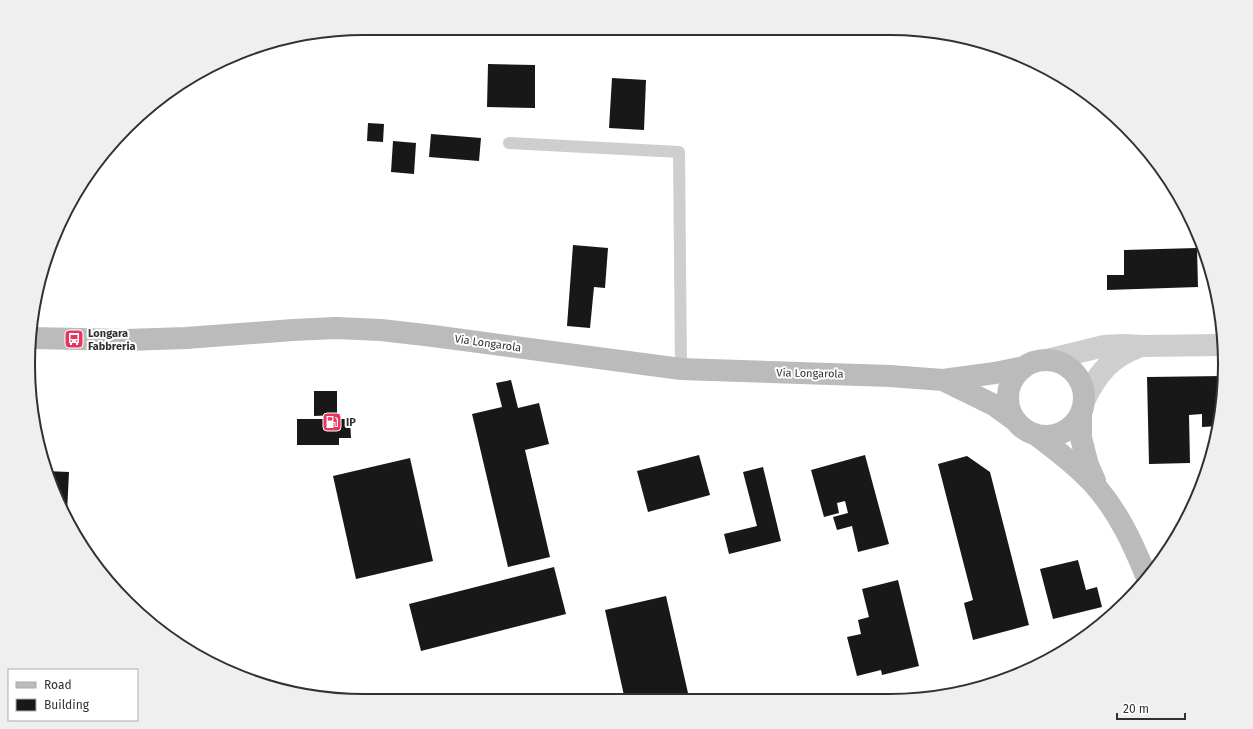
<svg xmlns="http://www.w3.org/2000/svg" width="1253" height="729" viewBox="0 0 1253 729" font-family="'Fira Sans',sans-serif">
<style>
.building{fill:#181818}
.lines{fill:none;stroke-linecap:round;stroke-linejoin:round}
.lane{stroke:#cecece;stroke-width:12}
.street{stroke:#cecece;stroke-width:22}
.secondary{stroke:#bbb;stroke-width:22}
.labels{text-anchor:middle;stroke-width:4;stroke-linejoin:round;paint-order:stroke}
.poi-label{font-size:11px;font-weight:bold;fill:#313131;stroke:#fff;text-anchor:start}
.street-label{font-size:11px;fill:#313131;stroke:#fff}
.rim{fill:none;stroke:#313131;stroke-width:2}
</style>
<rect width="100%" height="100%" fill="#fff"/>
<path class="building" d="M488 64 535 65V108L487 107Z
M612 78 646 80 644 130 609 128Z
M368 123 384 124 383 142 367 141Z
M431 134 481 138 479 161 429 157Z
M393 141 416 143 414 174 391 172Z
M573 245 608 248 605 288 594 287 590 328 567 326Z
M1197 248 1198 287 1107 290V275H1124V250Z
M1224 376 1219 426 1202 427V414L1189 415 1190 463 1149 464 1147 377Z
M511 380 518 408 539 403 549 444 525 450 550 557 508 567 472 414 502 407 496 383Z
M314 391H337V415L314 416Z
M297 419H350L351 438H339V445H297Z
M699 455 710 495 648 512 637 471Z
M865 455 889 544 858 552 852 526 837 530 833 517 848 513 845 501 837 503 839 513 824 517 811 470Z
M967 456 990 472 1029 625 973 640 964 603 973 600 938 464Z
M410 458 433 561 356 579 333 476Z
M763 467 781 541 729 554 724 534 757 526 743 472Z
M46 471 69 472 67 513 46 473Z
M1078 560 1086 590 1097 587 1102 607 1053 619 1040 569Z
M554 567 566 614 421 651 409 604Z
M898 580 919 666 882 675 881 670 857 676 847 637 861 634 858 620 869 617 862 589Z
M666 596 688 693 659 700H625L605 610Z"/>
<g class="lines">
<path class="lane" d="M509 143 679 152 681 369"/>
<path class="street" d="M1047 360 1104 346 1122 345 1142 346 1223 345
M1084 401C1097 374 1111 357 1139 347"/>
<path class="secondary" d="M32 338 126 340 186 338 293 330 336 328 381 330 433 336 681 369 890 376 943 380 995 373 1024 367
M1008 398a38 38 0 1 1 76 0a38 38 0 1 1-76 0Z
M943 380 994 405 1016 421
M1081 413V438L1088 465 1095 481
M1035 434C1057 451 1080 468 1098 489 1120 515 1134 546 1147 578"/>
</g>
<defs>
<symbol id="bus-square" viewBox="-11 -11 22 22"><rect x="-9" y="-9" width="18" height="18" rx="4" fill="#e5365e" stroke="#fff"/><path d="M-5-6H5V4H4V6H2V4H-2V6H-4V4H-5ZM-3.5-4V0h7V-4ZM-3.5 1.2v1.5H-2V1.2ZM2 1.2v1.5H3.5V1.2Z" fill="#fff"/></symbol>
<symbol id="fuel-square" viewBox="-11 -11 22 22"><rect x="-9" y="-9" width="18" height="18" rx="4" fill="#e5365e" stroke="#fff"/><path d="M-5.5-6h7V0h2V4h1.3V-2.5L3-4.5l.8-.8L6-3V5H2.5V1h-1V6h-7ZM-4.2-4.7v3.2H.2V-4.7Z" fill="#fff"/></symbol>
</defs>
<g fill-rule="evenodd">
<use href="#bus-square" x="63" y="328" width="22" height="22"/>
<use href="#fuel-square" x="321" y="411" width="22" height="22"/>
</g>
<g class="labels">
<g class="poi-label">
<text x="88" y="337">Longara<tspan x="88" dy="13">Fabbreria</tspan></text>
<text x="346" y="426">IP</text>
</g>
<g class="street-label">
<text transform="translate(488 343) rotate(8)" y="4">Via Longarola</text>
<text transform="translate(810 373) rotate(1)" y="4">Via Longarola</text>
</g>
</g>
<path d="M0 0H1253V729H0ZM364 35H889A329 329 0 0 1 1218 364V365A329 329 0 0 1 889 694H364A329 329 0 0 1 35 365V364A329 329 0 0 1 364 35Z" fill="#efefef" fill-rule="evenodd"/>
<path class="rim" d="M364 35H889A329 329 0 0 1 1218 364V365A329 329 0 0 1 889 694H364A329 329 0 0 1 35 365V364A329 329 0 0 1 364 35Z"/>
<rect x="8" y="669" width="130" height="52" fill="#ffffff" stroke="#adadad"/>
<rect x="16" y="682" width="20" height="6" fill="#bbbbbb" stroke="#adadad"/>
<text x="44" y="689" font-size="12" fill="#313131">Road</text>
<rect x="16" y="699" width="20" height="12" fill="#181818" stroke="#adadad"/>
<text x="44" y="709" font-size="12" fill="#313131">Building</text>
<path d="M1117 713v6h68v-6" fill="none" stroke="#313131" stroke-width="2"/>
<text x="1123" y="713" font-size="12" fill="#313131" stroke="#ffffff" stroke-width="3" paint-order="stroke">20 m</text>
</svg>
